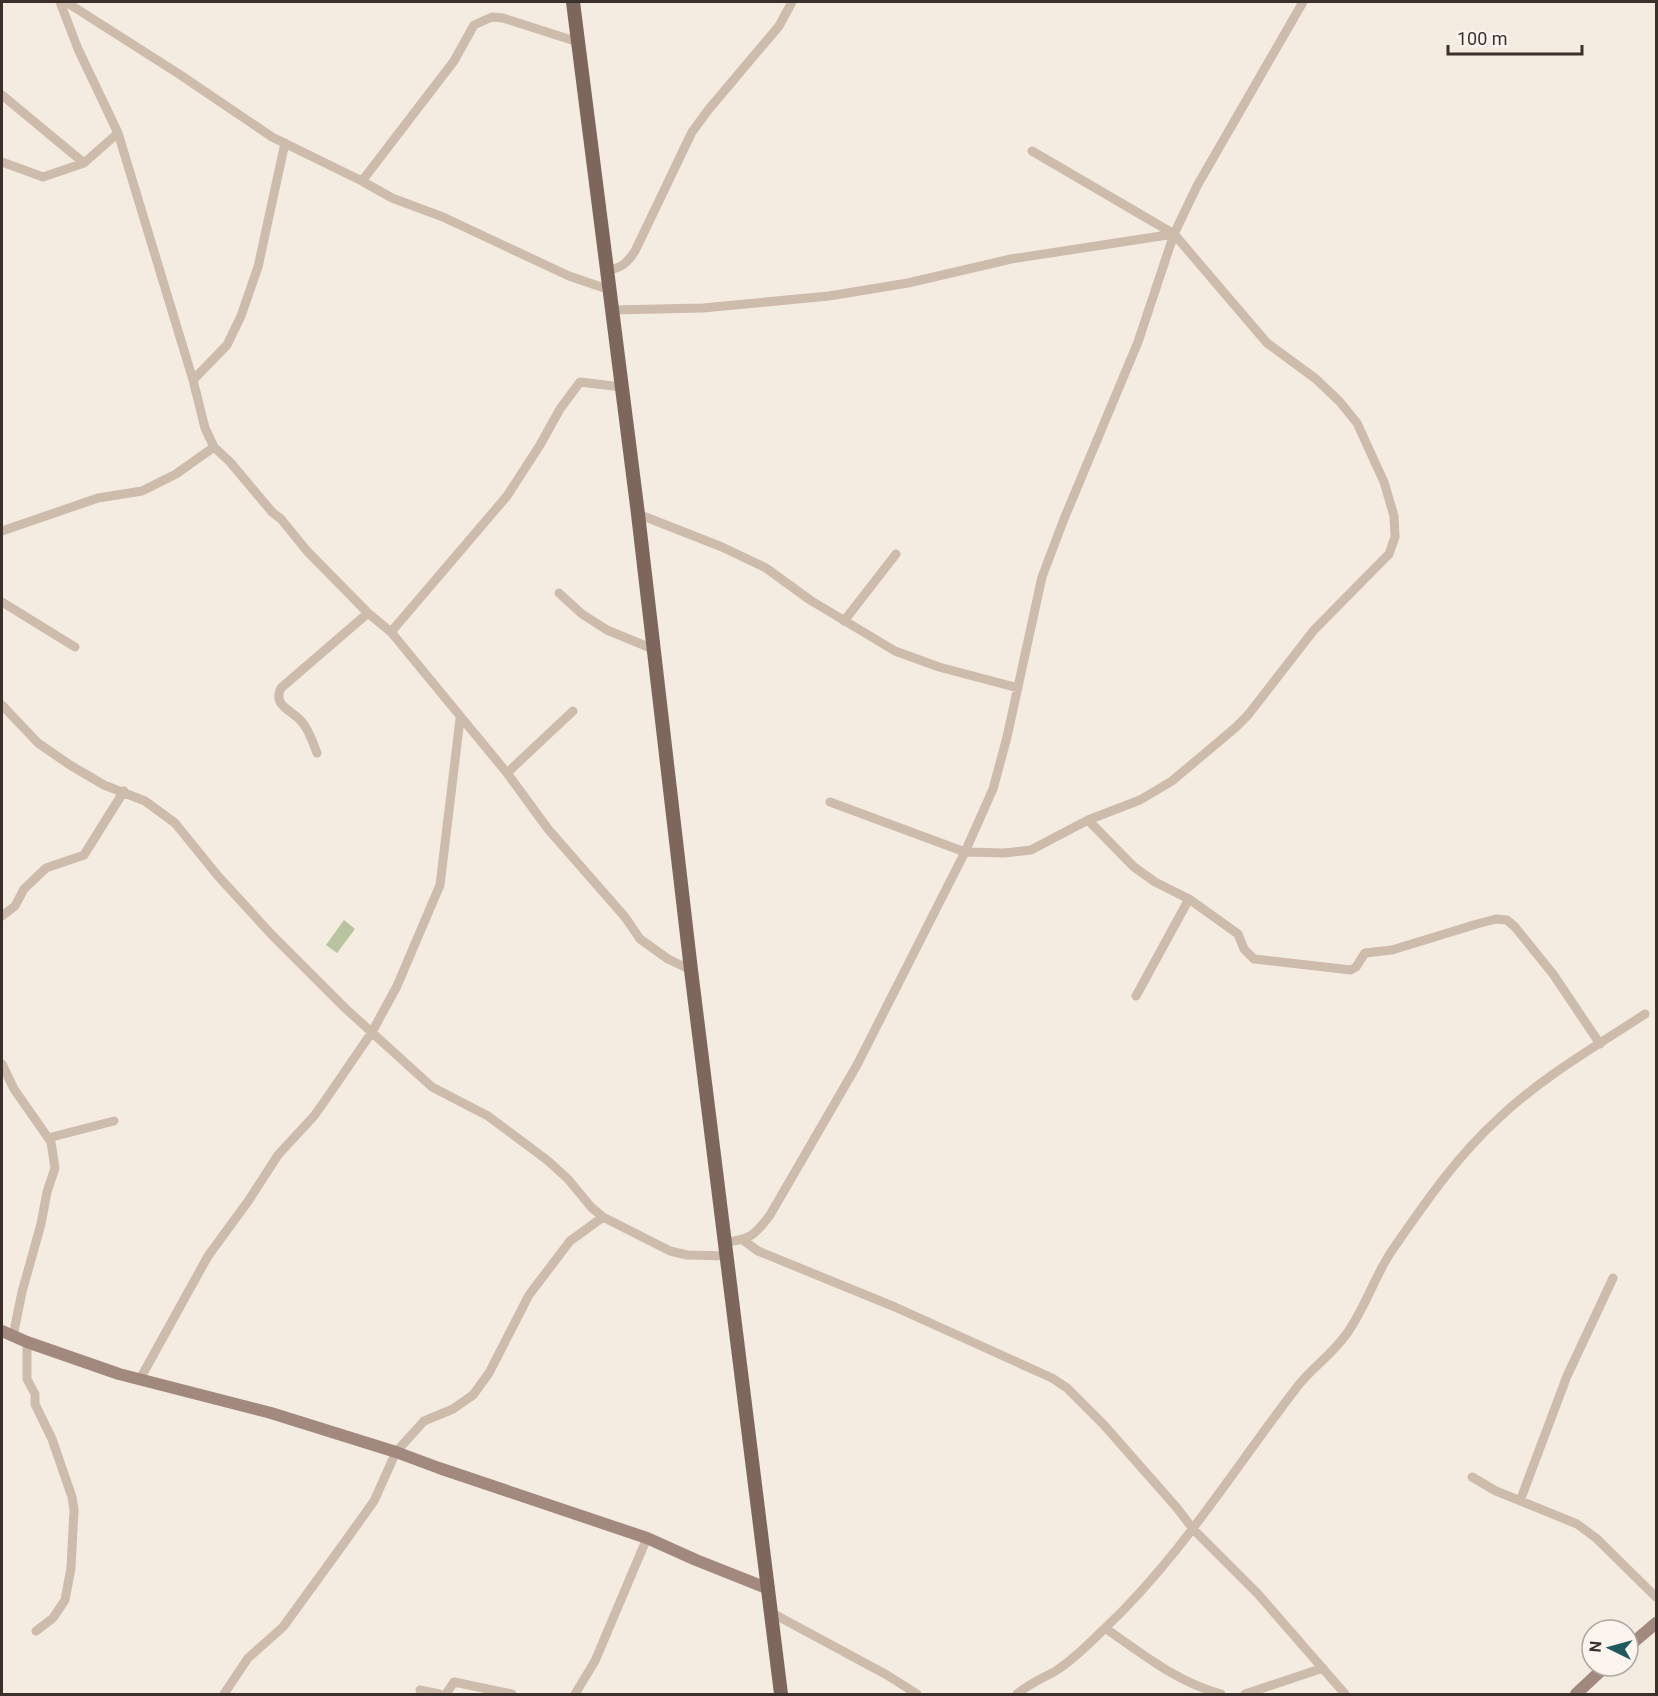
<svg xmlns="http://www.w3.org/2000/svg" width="1658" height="1696" viewBox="0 0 1658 1696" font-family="Roboto,sans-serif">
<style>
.green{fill:#b8c4a0}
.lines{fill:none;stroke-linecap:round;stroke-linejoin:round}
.street{stroke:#cdbbac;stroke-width:9}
.secondary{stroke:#a18a7d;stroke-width:12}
.primary{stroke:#7d675c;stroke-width:14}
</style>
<rect width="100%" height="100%" fill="#f4ebe1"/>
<path class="green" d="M344 920 355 929 337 953 326 945Z"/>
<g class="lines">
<path class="street" d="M60 2 78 49 118 133 193 380 205 428 214 447 230 462 272 512 281 519 307 551 368 613 391 632 507 773 548 829 625 917 640 939 668 959 691 970
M66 2 179 74 272 137 362 181 392 198 443 217 569 276 610 290
M2 95 84 163
M2 162 43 177 84 163 118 133
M362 181 454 61 474 25 492 17 503 18 578 42
M608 270C622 268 627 263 635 251L692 132 709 109 779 26 792 2
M612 310 703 308 829 296 908 283 1011 259 1174 234
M193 380 227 345 241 316 258 267 285 143
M638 514 722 547 766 568 810 600 895 651 939 667 1018 688
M2 531 98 498 142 491 176 474 214 447
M559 593 582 614 607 630 653 649
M2 602 75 647
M844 621 896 554
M391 632 507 496 540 445 560 409 580 382 622 387
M2 705 38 743 70 765 104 785 145 801 175 823 218 876 272 935 345 1008 432 1087 488 1116 547 1160 568 1179 591 1207 603 1217 670 1251 687 1255 727 1256
M317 753C313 743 309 730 302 722 292 710 272 706 281 688L368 613
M507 773 573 711
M830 802 965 852 1004 853 1031 850 1088 820 1140 800 1172 781 1235 728 1248 715 1314 630 1389 554 1395 537 1394 516 1384 482 1357 423 1340 402 1316 379 1267 343 1174 234 1032 151
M1088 820 1134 867 1155 882 1189 899 1238 934 1244 949 1254 959 1351 970 1356 967 1365 953 1392 950 1477 924 1496 919 1507 920 1515 927 1553 974 1600 1044
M2 916 15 906 24 889 46 868 84 855 124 791
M1136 996 1189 899
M2 1064 14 1089 51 1142 55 1168 47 1192 41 1224 22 1292 13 1336
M48 1138 114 1121
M743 1240 758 1251 895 1307 1052 1378 1067 1388 1104 1425 1177 1508 1193 1529 1258 1594 1345 1694
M725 1242C750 1240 755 1235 770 1215L857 1065 965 852 993 789 1007 737 1042 577 1064 519 1138 342 1174 234 1197 186 1303 2
M27 1342V1379L35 1394V1404L52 1439 72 1497 74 1510 71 1568 65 1600 53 1618 36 1631
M140 1379 208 1256 249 1200 278 1155 314 1116 324 1102 372 1032 397 986 440 885 460 719
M1472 1477 1496 1491 1577 1524 1596 1538 1656 1597
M1520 1501 1567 1376 1613 1278
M772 1613 887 1675 917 1694
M1105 1628C1141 1653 1178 1683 1221 1694
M420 1690 439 1694
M224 1694 248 1658 283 1627 344 1543 374 1501 396 1452 424 1421 453 1409 473 1395 489 1373 529 1295 570 1241 603 1217
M446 1694 454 1682 512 1694
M575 1694 595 1661 647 1538
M1017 1694C1030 1683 1042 1679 1057 1670 1074 1659 1089 1644 1103 1630 1179 1559 1234 1469 1297 1387 1311 1369 1331 1355 1345 1336 1365 1310 1374 1276 1393 1249 1425 1203 1457 1156 1499 1118 1542 1077 1595 1047 1645 1014
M1245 1694 1323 1668"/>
<path class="secondary" d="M2 1331 27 1342 119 1374 271 1413 396 1452 439 1468 647 1538 696 1560 769 1589
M1628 1647 1656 1623
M1576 1694 1606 1666"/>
<path class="primary" d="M573 2 638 514 691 970 781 1694"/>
</g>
<rect width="1658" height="1696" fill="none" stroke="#3b302b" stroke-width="6"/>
<g transform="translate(1610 1648) rotate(275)"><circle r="28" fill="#fbf5ee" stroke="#aea6a0" stroke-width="1.5"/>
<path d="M0-4.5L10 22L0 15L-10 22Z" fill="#1f5a5e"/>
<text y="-9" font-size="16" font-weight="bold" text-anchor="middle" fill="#3b302b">N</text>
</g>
<path d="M1448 45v9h134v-9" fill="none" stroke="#3b302b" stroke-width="3"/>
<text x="1457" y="45" font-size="18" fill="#3b302b" stroke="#fbf5ee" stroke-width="4.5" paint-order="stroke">100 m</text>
</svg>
